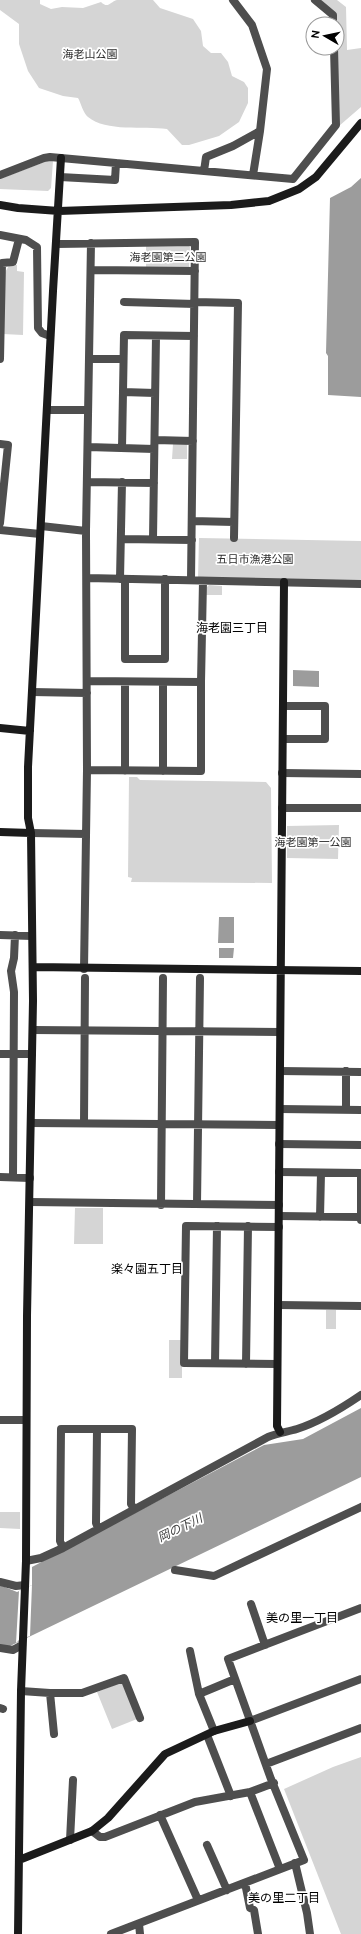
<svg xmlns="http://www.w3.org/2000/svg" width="361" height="1934" viewBox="0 0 361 1934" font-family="Ubuntu,'Noto Sans JP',sans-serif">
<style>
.green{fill:#d5d5d5}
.water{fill:#9c9c9c}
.pier{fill:#fff}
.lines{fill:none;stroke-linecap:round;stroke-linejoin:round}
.street{stroke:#4e4e4e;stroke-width:8}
.secondary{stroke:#1b1b1b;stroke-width:8}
.labels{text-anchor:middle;stroke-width:3.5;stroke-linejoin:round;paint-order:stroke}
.park-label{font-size:11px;fill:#2c2c2c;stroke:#fff}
.neighbourhood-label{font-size:12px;fill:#000;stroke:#fff}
.water-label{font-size:12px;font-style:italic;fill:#3d3d3d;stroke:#fff}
</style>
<rect width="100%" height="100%" fill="#fff"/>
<path class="green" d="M0 0H40V4L51 9 62 7 83 8 101 2C108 9 110 2 117 0 125 0 144 0 153 0L160 8 193 19 201 31 203 46 211 53H221L228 62 232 76 244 82 248 88V103L239 122 219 136 189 145H182L167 129C144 126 106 132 88 117 83 113 81 103 78 98L63 96 39 88 28 71 19 44V24L0 10Z
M321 0H337L346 7 347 50 361 48V107L339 126 337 24Z
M47 161H53L51 188 48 191 0 189V179Z
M146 245H188L190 247 189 268 146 269Z
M10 264 17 265V271L24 272 23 335 3 334 4 274Z
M173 444H187V459H172Z
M199 538 361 541V581L198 578Z
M209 585 222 586V595H205V589Z
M129 777H137L140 780 266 782 271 788 272 883 131 882 132 878 128 877Z
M339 825 338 859 287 858V826Z
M75 1208H103V1244H74Z
M326 1310H336V1329H326Z
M169 1340H182V1378H169Z
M0 1512H20V1529L0 1528Z
M122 1682 137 1719 112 1729 97 1692Z
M361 1757V1934H341L284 1789 333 1767Z"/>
<path class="water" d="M361 178V397L328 395V356L326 353 330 198 351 187Z
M293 670 319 671V687L293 686Z
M219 917H234V943H218Z
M219 948H234L233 958H219Z
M361 1408V1477L8 1647 0 1645V1585L17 1592 32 1585V1567L264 1445 303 1439Z"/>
<path class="pier" d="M32 1585 30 1636 19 1640 16 1643 19 1591Z"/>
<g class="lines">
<path class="street" d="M315 0 333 15V24
M204 171 206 157 233 146 260 131 267 69 252 25 233 0
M0 175 44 158 50 157 293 179 336 125 334 48
M253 175 260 131
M60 177 115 180 116 163
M0 235 26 240 37 247 38 328 42 333 50 336
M56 244 195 242 191 580
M91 270 195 271
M124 302 195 304
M195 302 238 303 234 538
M0 359 2 263 13 262 19 239
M90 359H123
M123 392 155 393
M47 410H88
M155 440 193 441
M0 444 8 445 0 523
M88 447 154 449
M122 448 124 335 194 336
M88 482 154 483
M192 521 234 522
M41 526 86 531
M0 530 40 534
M121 539 192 540
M153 539 156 336
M87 578 361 584
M120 579 122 482
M125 579V659H165V579
M201 682 203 581
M32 692 87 693
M283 739H325V706H283
M87 770 201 771V682L87 681
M125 771V682
M163 771V682
M282 773 361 774
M282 808H361
M31 833 86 834
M0 935 32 936
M84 969 87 770 86 531 91 243
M33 1030 280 1032
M0 1054H32
M280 1071 361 1072
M280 1109 361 1110
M346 1110V1071
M31 1123 279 1125
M84 1123 85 978
M279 1144 361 1145
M279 1172 361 1173
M0 1177 30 1178
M13 1177 14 992 11 971 14 958 15 935
M30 1202 279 1205
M197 1204 200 978
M161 1205 163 978
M279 1216 360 1217
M320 1217 321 1173
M361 1220V1175
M278 1305 361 1306
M215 1363 217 1226
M246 1364 248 1226
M277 1364 184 1363 186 1226 279 1227
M0 1420H26
M97 1429 96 1523 98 1528
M63 1548 60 1541 61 1429H132L131 1504 134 1509
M26 1561 41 1558 63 1548 268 1437C278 1433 287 1432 297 1429 319 1422 342 1408 361 1395
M175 1570 214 1576 361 1507
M0 1582 16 1586 25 1585
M251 1604 265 1645
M0 1648 13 1650 22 1645
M190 1651 199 1694 214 1731
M21 1691 50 1693H82L124 1678 140 1718
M50 1693 54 1734
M199 1694 235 1679
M0 1708 3 1709
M250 1721 361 1679
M207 1735 231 1796
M266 1764 361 1728
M250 1792 280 1869
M160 1815 198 1900
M92 1831 100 1837H105L195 1802 250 1792 274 1783
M70 1840 73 1780
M207 1845 227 1890
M295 1863 307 1913 310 1934
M245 1883 250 1908 254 1910 258 1934
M139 1924 140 1934
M111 1934 304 1860 271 1779 228 1659 361 1608"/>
<path class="secondary" d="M0 205 18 208 59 211 231 205 269 201 299 189 316 177 361 123
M0 728 30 731
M0 832 31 833
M33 967 361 971
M280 1432 277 1426 284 582
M19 1860 92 1831 108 1818 165 1754 214 1731 250 1721
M18 1934 21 1691 26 1561 27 1316 33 1001 31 833 28 818V767L53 291 61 158"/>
</g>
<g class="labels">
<g class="park-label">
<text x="90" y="58">海老山公園</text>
<text x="168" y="261">海老園第二公園</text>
<text x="255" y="563">五日市漁港公園</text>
<text x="313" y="846">海老園第一公園</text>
</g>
<g class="neighbourhood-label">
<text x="232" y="632">海老園三丁目</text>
<text x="147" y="1273">楽々園五丁目</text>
<text x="302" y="1622">美の里一丁目</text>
<text x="284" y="1902">美の里二丁目</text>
</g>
<g class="water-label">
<text transform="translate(180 1528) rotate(-26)" y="4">岡の下川</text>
</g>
</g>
<g transform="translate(325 36) rotate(279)"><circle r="19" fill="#ffffff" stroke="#999999"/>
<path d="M0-3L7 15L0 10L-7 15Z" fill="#000000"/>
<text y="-6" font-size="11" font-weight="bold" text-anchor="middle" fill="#000000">N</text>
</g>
</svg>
